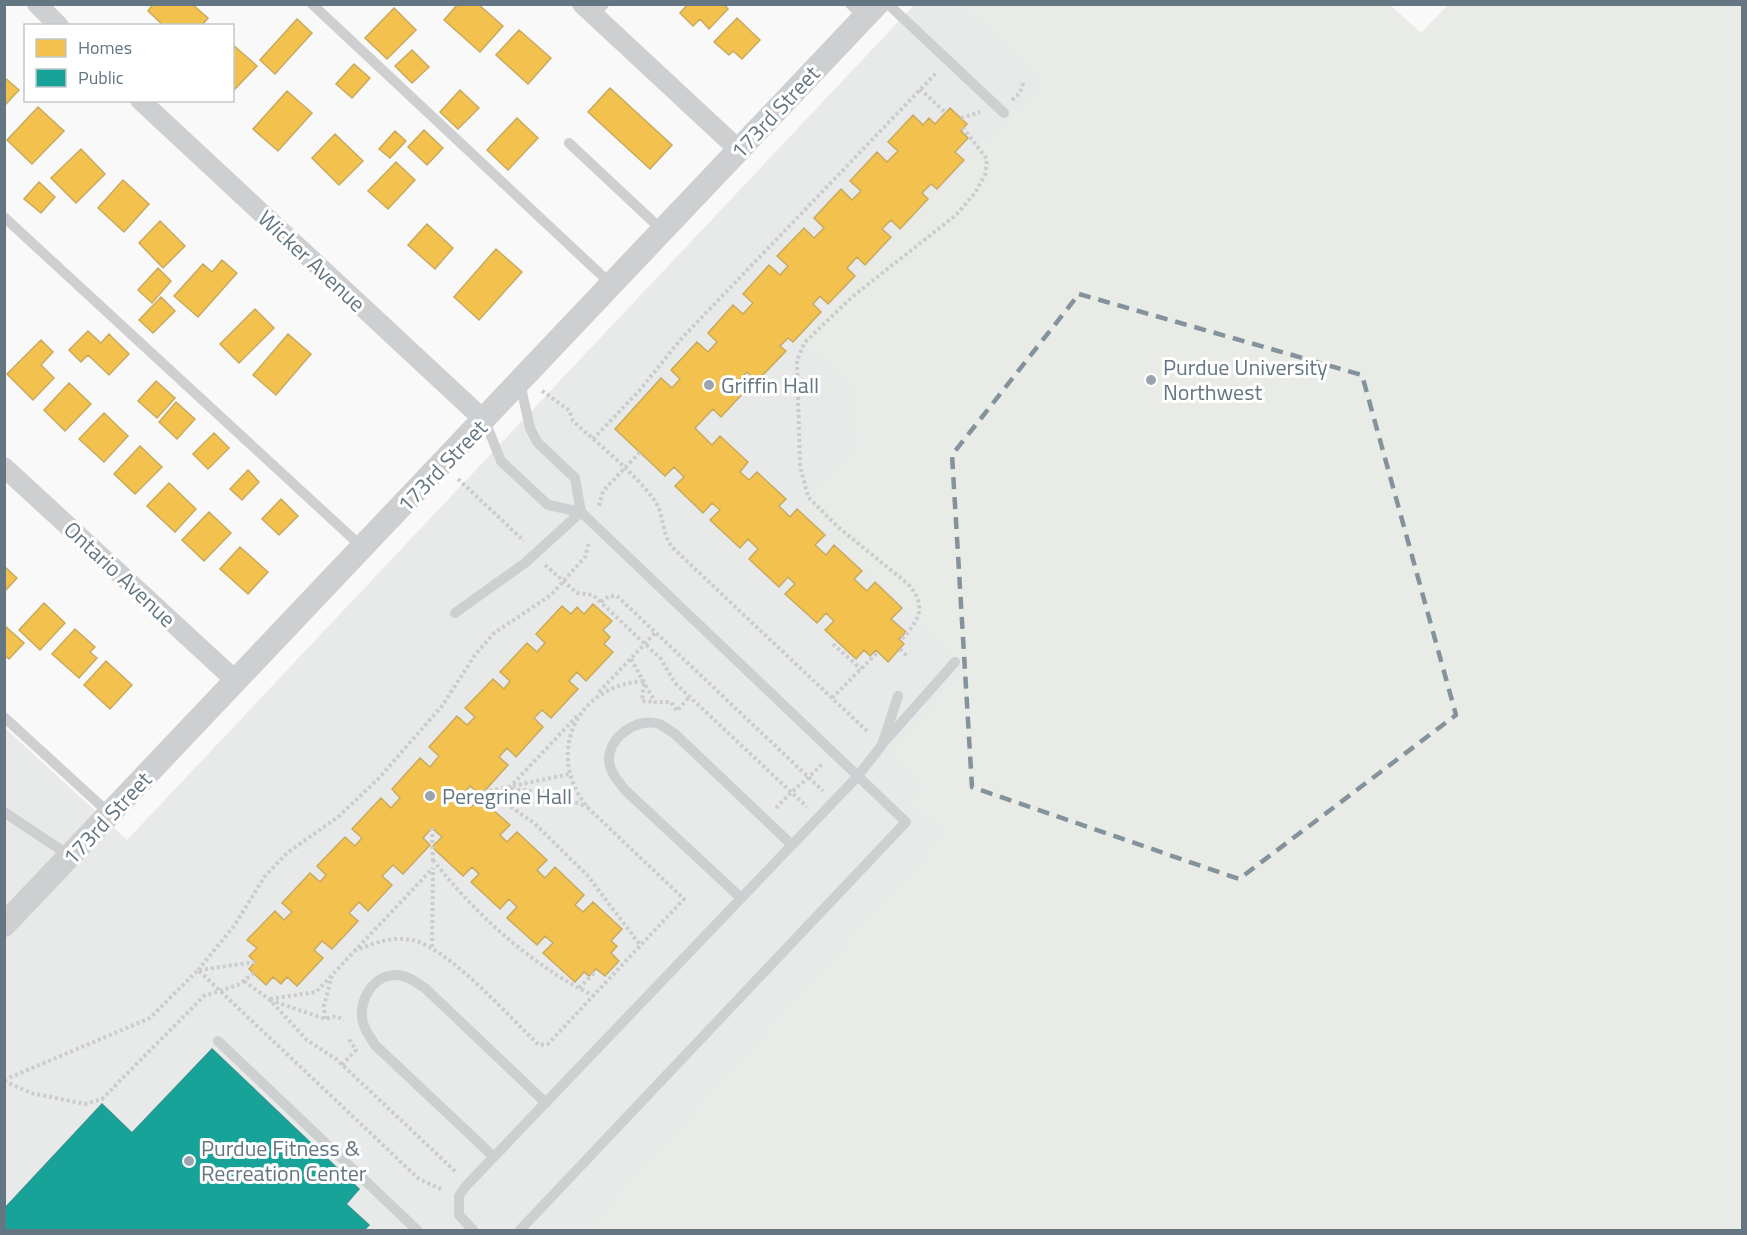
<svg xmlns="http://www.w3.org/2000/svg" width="1747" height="1235" viewBox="0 0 1747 1235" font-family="'Titillium Web',sans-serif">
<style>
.built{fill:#e8e9e9}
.green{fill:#e8ebe6}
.homes{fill:#f2c14e;stroke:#c8aa5e;stroke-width:1.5}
.public{fill:#17a398;stroke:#2e9692;stroke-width:1.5}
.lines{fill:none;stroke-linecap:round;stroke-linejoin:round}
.path{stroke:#cbcccd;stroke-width:4;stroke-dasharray:3 3;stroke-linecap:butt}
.service{stroke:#cecfd0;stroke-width:10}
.minor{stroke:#cecfd0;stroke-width:20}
.tertiary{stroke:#cecfd0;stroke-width:24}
.marked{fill:none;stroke:#84929c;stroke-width:4.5;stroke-dasharray:12 8;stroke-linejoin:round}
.poi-dot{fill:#99a4ac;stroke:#fff;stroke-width:2}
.labels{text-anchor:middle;stroke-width:6;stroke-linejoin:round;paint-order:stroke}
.street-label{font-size:22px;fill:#657683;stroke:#fff}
.poi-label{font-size:22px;fill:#657683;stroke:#fff;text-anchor:start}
</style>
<rect width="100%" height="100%" fill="#f9f9f9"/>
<path class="built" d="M914 5H1390L1421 33 1448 5H1742V1230H5L4 727 127 840Z"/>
<path class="green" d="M962 5H1390L1421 33 1448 5H1742V1230H587L945 834 910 802 923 786 887 752 968 668 803 507 857 448 856 390 798 339 1044 81Z"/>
<path class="homes" d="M153 4H192L208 18 201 26H164L148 11Z
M458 4H478L503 26 480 52 444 20Z
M688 4H724L728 9 709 29 700 19 693 26 680 13Z
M394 8 416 30 387 59 365 38Z
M737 18 760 40 742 59 733 51 729 55 714 42Z
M297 19 312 33 275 74 260 60Z
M519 30 551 58 528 84 496 55Z
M232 44 257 66 234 90 232 89Z
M412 50 429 67 412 83 395 66Z
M354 64 370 78 352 98 336 84Z
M4 77 19 90 4 106Z
M610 88 672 145 650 169 588 112Z
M460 90 479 108 458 129 440 112Z
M287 91 312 113 278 151 253 129Z
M38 107 64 131 32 164 7 140Z
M950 108 967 124 961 131 968 138 955 152 964 160 937 189 931 184 922 193 928 199 900 229 891 220 882 229 891 237 865 265 857 257 847 268 855 276 828 304 820 296 813 304 821 312 793 342 788 338 780 346 786 351 757 381 747 372 738 381 747 389 721 417 713 409 695 428 712 445 720 436 748 462 740 472 749 480 757 472 786 499 779 506 790 517 797 509 825 535 815 545 826 555 834 545 862 571 854 579 867 591 875 582 902 608 891 619 906 632 899 639 904 644 888 662 876 650 870 656 864 650 856 659 825 630 834 621 826 613 817 623 785 594 795 584 788 577 779 587 749 559 758 549 748 539 740 548 710 520 720 510 712 503 703 513 675 486 684 477 674 467 665 476 615 429 661 378 672 388 680 379 671 370 697 342 708 352 717 342 708 333 733 305 743 314 753 303 743 294 769 265 780 275 788 266 777 256 804 228 814 238 824 228 814 218 841 189 852 200 861 191 850 181 877 152 887 162 898 151 888 142 913 115 923 125 929 118 935 124Z
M517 118 538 138 508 170 487 150Z
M424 130 443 148 427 165 408 147Z
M395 131 406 141 390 158 379 149Z
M335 134 363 161 339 185 312 158Z
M81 149 105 174 76 203 51 178Z
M396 162 415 180 388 209 368 191Z
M123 180 149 204 124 232 98 208Z
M39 182 55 197 41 213 24 199Z
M160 221 185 246 163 268 139 243Z
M427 224 453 248 435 269 408 245Z
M496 249 522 272 479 320 454 297Z
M222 260 237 273 198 317 174 296 203 264 212 272Z
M158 268 171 281 152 303 138 290Z
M161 297 175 311 153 333 139 320Z
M255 309 274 328 239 363 220 344Z
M88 331 101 343 109 334 129 354 109 375 88 355 81 362 69 350Z
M288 334 311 354 276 395 253 375Z
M41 340 53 352 41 365 54 378 33 400 7 374Z
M156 381 175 398 157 418 138 401Z
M69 383 91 404 65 431 44 410Z
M176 402 195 419 177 439 159 422Z
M104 413 128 436 104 462 79 439Z
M214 433 229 448 208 469 193 454Z
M140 446 162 467 135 494 114 474Z
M248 470 259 482 242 500 230 489Z
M169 483 196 509 175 532 147 506Z
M281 499 298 516 279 535 262 519Z
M209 512 231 533 204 561 182 540Z
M240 547 268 572 248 594 220 569Z
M4 566 17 578 4 592Z
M44 603 65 623 40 650 19 630Z
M593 604 612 621 603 630 610 637 604 644 613 652 586 681 577 672 569 681 578 689 551 718 542 710 534 718 543 727 516 757 507 748 499 757 508 765 481 795 470 786 460 797 471 807 480 798 510 825 500 835 507 842 517 832 547 860 537 870 545 878 555 867 584 895 575 905 583 912 593 902 622 929 611 941 617 946 611 953 619 961 605 976 596 969 589 976 584 972 575 982 543 953 553 943 545 936 537 945 507 918 517 907 509 899 500 909 471 882 479 874 472 867 463 876 432 847 442 837 432 828 423 838 430 845 403 874 393 865 382 876 392 885 368 911 359 902 349 913 358 921 332 949 322 941 314 950 323 958 297 986 287 977 281 984 273 977 266 985 249 969 255 962 249 956 257 948 247 940 275 911 284 920 292 912 282 903 310 873 320 882 326 875 317 866 345 837 355 846 362 838 352 829 381 798 391 808 400 798 392 789 420 758 430 767 439 756 429 747 457 716 467 725 475 717 465 708 493 679 504 689 510 681 500 672 527 643 537 652 545 643 536 634 562 606 571 614 577 607 584 614Z
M4 625 24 643 9 659 4 655Z
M75 629 95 647 90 652 97 658 79 678 52 654Z
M106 661 132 685 110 709 84 685Z"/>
<path class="public" d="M212 1049 359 1189 346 1204 369 1225 364 1230H4V1209L102 1104 132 1133Z"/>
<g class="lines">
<path class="path" d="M920 89 946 113
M1012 100 1020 93 1024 81
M961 118 980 112
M542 391 569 410 573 421C598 444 636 474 655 501 665 516 661 534 673 548L868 732
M593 439 639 391 681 339 937 72
M458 479 524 541
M599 506 603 491 640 452
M545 565 577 593 593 595 661 659 675 683 807 807
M601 602 609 596H617L823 791
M902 639C920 619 927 606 908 584L838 527 808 497 800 466 797 360 805 342 852 297 956 215 975 193 985 175 987 159 963 128
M833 644 861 669
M900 649 908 657
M631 659 655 702H671L677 711 690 696
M599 692 656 632
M832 698 878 652
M509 788 578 715
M511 789 549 793 588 807
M491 793 534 823 587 875 641 946
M460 797 570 774
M776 808C790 792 807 780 822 764
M432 828 433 861
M433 860C476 915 531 965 594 996
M432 947 433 868
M354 951C374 943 391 936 412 940 449 948 510 1018 539 1045L548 1044 684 899 588 808C544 754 576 685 644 681L642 701 655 702
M198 970 234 926 265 876 287 853 338 817 379 778 442 706 475 655 494 633 551 595 585 557 589 542
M199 970 255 962
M244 981 269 999 307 1040 336 1059 457 1173
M579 988 596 971
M270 999 316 992 433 868
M270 1000 325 1019 336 1016 344 1020
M325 1019 324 1005 332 976
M342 1065 356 1050 349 1039
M4 1080 150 1018 198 970 419 1179 443 1190
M4 1081 31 1093 85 1104 102 1099 204 996 238 985 254 973"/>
<path class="service" d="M312 4 612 285
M850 4 864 18
M888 4 1004 113
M594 16 604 4
M569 143 663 231
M4 217 363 548
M520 383 530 428 537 442 575 478 581 512
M485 421 501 461 548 505 581 512 906 822 520 1230
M455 613 525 563 581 512
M4 717 110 814
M885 741 955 662
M4 812 70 856
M741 898 625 790C618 781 610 772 609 761 608 737 637 717 659 724 664 726 670 731 675 734L792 845
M218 1041 417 1230
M494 1157 375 1045C372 1039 367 1034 365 1028 355 1007 370 975 396 975 408 975 417 983 426 989L546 1103
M473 1230 459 1215V1196L465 1187 857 777 882 745 898 696"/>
<path class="minor" d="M37 4 59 26
M582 4 739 150
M140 100 485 421
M4 467 236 681"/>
<path class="tertiary" d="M4 925 877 4"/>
</g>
<path class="marked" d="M1079 294 1362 375 1456 715 1239 879 972 787 952 455Z"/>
<g class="poi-dot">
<circle cx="1151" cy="380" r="6"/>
<circle cx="709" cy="385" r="6"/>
<circle cx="430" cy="796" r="6"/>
<circle cx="189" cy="1161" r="6"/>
</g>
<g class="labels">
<g class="street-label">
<text transform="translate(775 112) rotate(-47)" y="8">173rd Street</text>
<text transform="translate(312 261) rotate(43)" y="8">Wicker Avenue</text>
<text transform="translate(442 466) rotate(-46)" y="8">173rd Street</text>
<text transform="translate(120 574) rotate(43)" y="8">Ontario Avenue</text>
<text transform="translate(107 818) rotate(-47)" y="8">173rd Street</text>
</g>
<g class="poi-label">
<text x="1163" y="375">Purdue University<tspan x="1163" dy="25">Northwest</tspan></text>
<text x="721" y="393">Griffin Hall</text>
<text x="442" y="804">Peregrine Hall</text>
<text x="201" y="1156">Purdue Fitness &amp;<tspan x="201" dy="25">Recreation Center</tspan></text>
</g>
</g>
<rect width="1747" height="1235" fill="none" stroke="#657683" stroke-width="12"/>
<rect x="24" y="24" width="210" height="78" fill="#ffffff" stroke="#c1c8cd" stroke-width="1.5"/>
<rect x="36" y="39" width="30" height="18" fill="#f2c14e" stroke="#c1c8cd" stroke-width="1.5"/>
<text x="78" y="54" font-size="18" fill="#657683">Homes</text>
<rect x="36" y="69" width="30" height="18" fill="#17a398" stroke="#c1c8cd" stroke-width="1.5"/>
<text x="78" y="84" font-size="18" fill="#657683">Public</text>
</svg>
